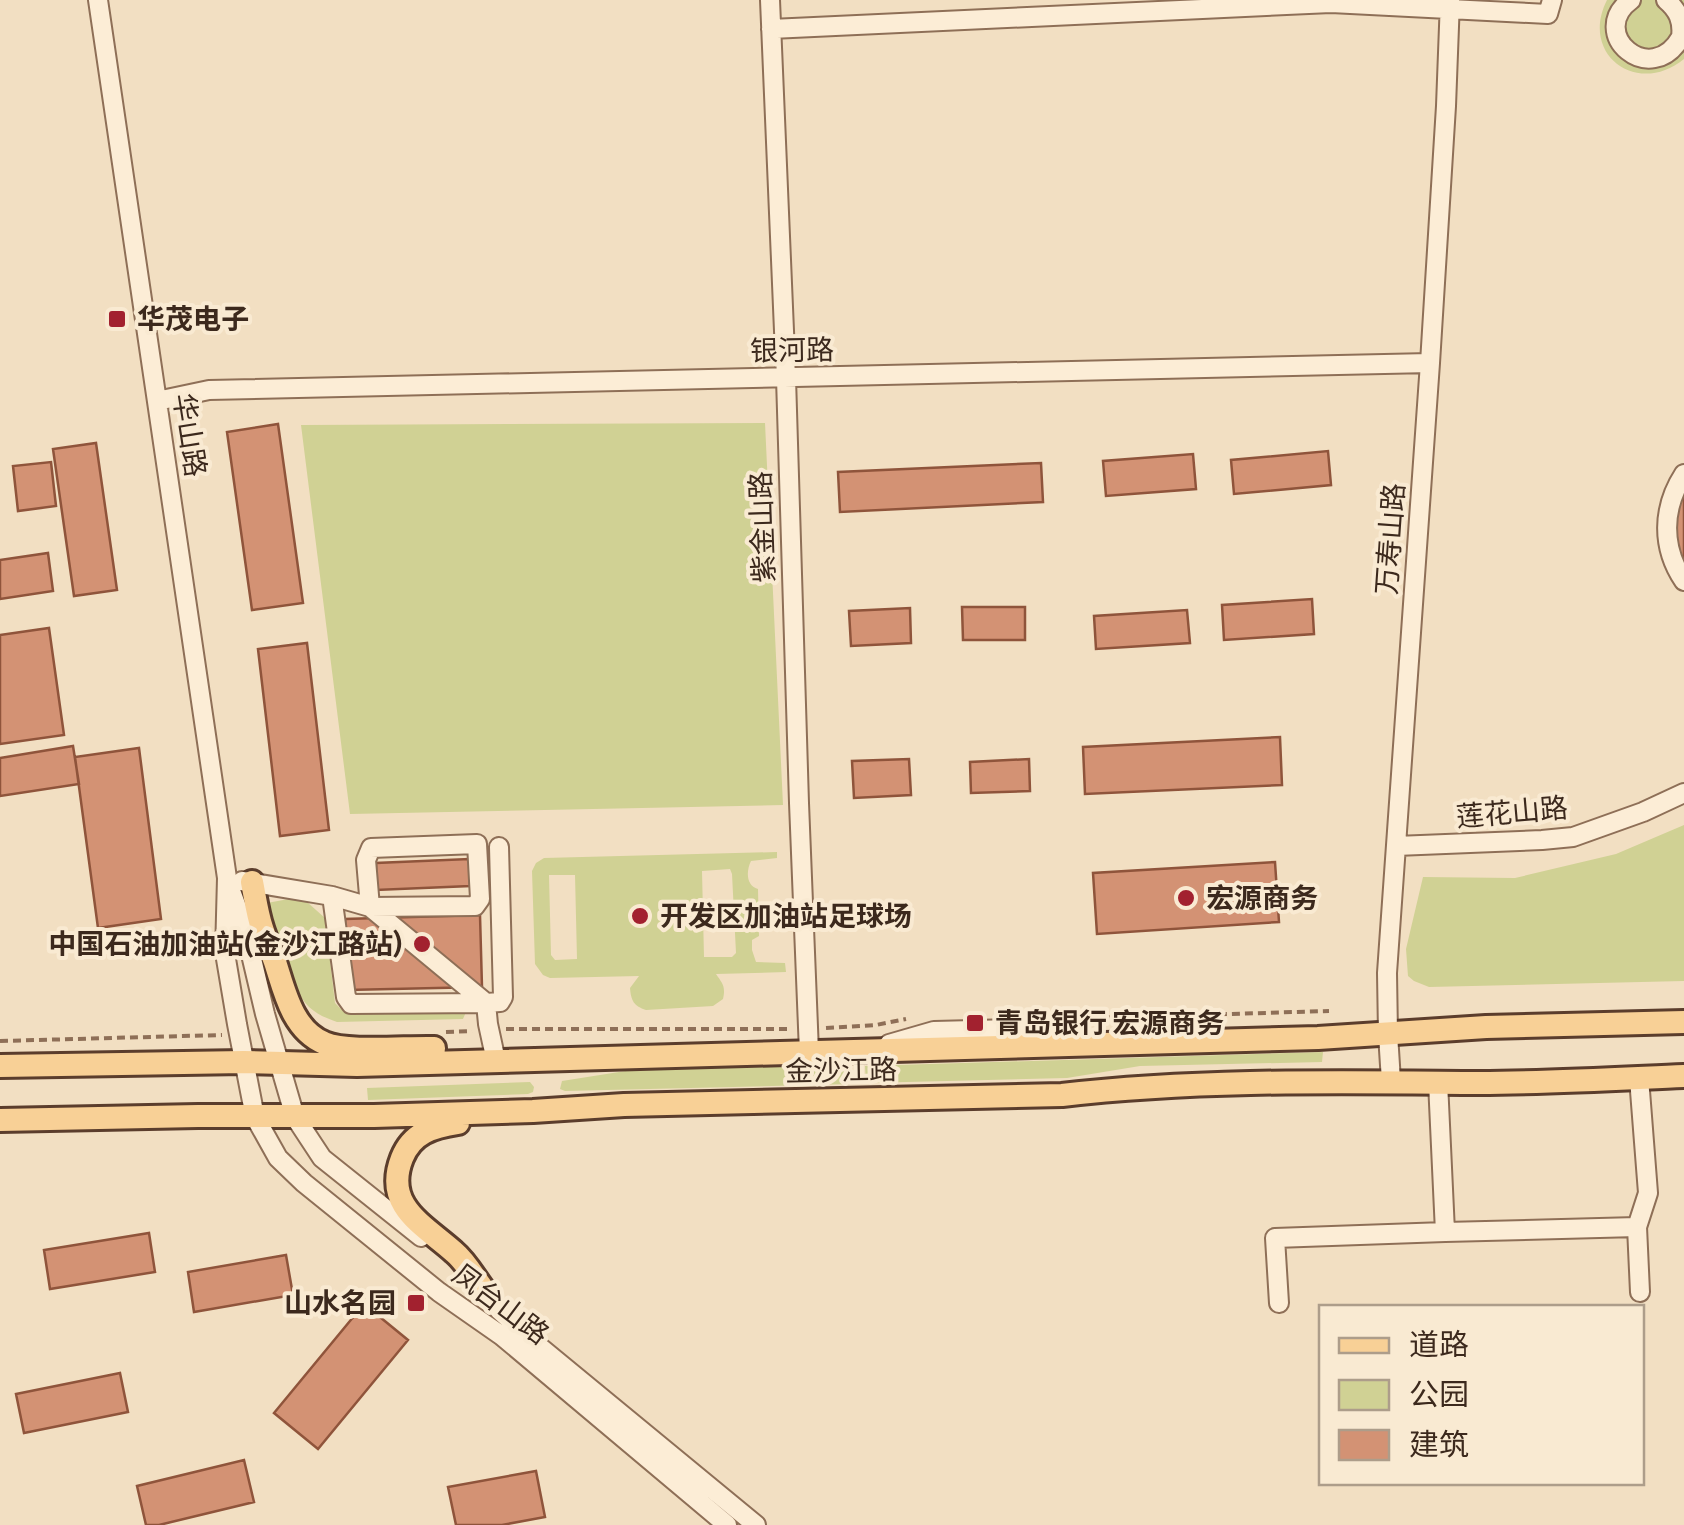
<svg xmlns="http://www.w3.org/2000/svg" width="1684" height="1525" viewBox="0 0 1684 1525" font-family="Bitter,'Noto Sans SC',serif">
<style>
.green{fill:#d0d194;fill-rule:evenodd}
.building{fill:#d39274;stroke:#8f543b;stroke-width:2.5}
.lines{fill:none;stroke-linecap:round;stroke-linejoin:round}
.minor-casing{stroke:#8e6f57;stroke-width:22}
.major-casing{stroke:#5b3d2c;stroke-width:28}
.path{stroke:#8e6f57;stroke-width:4;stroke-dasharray:8 5;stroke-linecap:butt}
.minor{stroke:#fcedd6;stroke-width:18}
.major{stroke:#f8d096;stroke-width:22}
.poi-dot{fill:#a2212f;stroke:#f9ead2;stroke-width:4}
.labels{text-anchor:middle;stroke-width:8;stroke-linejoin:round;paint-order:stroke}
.poi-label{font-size:28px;font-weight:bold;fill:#3c291d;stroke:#f9ead2;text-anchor:start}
.street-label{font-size:28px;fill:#3c291d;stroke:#f9ead2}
</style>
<rect width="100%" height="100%" fill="#f2dfc2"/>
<path class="green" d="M1607 0H1684V59C1638 97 1579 55 1607 0Z
M765 423 783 805 350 814 301 425Z
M1684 825V981L1429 987 1414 981 1408 976 1406 949 1423 877 1515 878 1616 854Z
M777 852V858L751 861C746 871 746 886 758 889L759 936 752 940V950L756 962 785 963 786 972 716 974C722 983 726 986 723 999L713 1006 646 1010C634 1006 631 1001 630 988L639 976 550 978 543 975 535 964 532 871 536 863 544 858ZM730 869 732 874 736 953 732 957H704L702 871ZM549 875H575L577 959 555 960 551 955Z
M294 898 307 902 325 918 335 1003 344 1012H466L463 1019 337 1022C326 1018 318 1015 309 1007 290 988 272 930 267 903Z
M1323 1052 1322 1062 1140 1066 1067 1078 866 1083 865 1066Z
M851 1065V1084L565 1091 560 1089 562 1081 638 1069Z
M530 1082 534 1087 533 1092 528 1094 368 1100 367 1088Z"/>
<path class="building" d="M278 424 303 603 252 610 227 432Z
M96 443 117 590 74 596 53 449Z
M1328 451 1331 485 1234 494 1231 460Z
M1193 454 1196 489 1106 496 1103 461Z
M51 462 56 506 18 511 13 466Z
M1041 463 1043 502 840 512 838 472Z
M1684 481V564L1676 552 1672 531Z
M48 553 53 591 0 599V560Z
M1312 599 1314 634 1224 640 1222 605Z
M962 607H1025V640H963Z
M910 608 911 643 851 646 849 611Z
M1187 610 1190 643 1096 649 1094 616Z
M49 628 64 735 0 744V635Z
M307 643 329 830 280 836 258 649Z
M1280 737 1282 785 1085 794 1083 747Z
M73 746 79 784 0 796V758Z
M139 748 161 919 98 928 75 757Z
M909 759 911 795 854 798 852 761Z
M1029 759 1030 791 971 793 970 762Z
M469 859 470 886 376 890V863Z
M1275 862 1279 922 1097 934 1093 873Z
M480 915 482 987 347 990 345 919Z
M149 1233 155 1272 50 1289 44 1250Z
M286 1255 293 1295 194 1312 188 1272Z
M364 1304 408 1340 318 1449 274 1413Z
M120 1373 128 1412 24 1433 16 1394Z
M244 1460 254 1502 159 1525H146L137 1486Z
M536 1471 545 1517 502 1525H456L448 1487Z"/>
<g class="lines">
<defs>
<path id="minor" d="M98 0 227 878 225 953 237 1024 255 1117 278 1158 304 1183 439 1292 502 1336 727 1525
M770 0 786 378 799 803 809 1052
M1631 0C1586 33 1651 90 1681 37 1683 21 1678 10 1666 0
M771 29 1331 3 1548 14 1552 0
M157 401 209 390 1430 363
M1684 474C1662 508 1661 547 1684 581
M1396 846 1542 840 1573 837 1643 812 1684 793
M242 881 332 896 370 907 475 906 480 899 477 844 371 848 366 860 370 907 486 1003 500 1002 503 997 499 847
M230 888 245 929 265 1014 295 1117 322 1158 421 1237
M332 896 346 997 351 1004 486 1003 488 1024 496 1061
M889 1044 934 1031 1013 1029 1060 1038
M1391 1081 1388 1034 1387 973 1430 363 1446 106 1450 0
M1637 1227 1648 1193 1639 1078
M1445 1232 1637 1227 1640 1292
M476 1283 499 1310 541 1348 756 1525
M1279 1303 1275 1238 1445 1232 1438 1082"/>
<path id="major" d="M252 882C255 897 257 913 262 928 266 941 272 952 276 965 285 993 293 1030 324 1043 346 1053 407 1047 434 1048
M0 1066 244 1062 357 1065 1318 1038 1486 1027 1684 1022
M0 1120 198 1116H374L533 1111 624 1105 1062 1095C1200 1079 1340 1082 1479 1083 1547 1083 1616 1079 1684 1076
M458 1123C432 1127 412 1133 402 1158 383 1206 424 1225 454 1252 466 1262 474 1277 483 1289"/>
</defs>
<use href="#minor" class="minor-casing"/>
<use href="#major" class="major-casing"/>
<path class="path" d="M1063 1019 1329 1011
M826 1028 876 1025 906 1019
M506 1029H791
M446 1032 472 1031
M0 1041 222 1035"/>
<use href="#minor" class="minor"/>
<use href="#major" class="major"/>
</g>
<g class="poi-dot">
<rect x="107" y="309" width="20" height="20" rx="5"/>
<circle cx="1186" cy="898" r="10"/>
<circle cx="640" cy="916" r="10"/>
<circle cx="422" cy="944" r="10"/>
<rect x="965" y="1013" width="20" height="20" rx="5"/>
<rect x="406" y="1293" width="20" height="20" rx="5"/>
</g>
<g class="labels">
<g class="poi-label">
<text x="137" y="329">华茂电子</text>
<text x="1206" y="908">宏源商务</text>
<text x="660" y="926">开发区加油站足球场</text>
<text x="402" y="954" text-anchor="end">中国石油加油站(金沙江路站)</text>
<text x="995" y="1033">青岛银行 宏源商务</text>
<text x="396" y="1313" text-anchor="end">山水名园</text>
</g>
<g class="street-label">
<text transform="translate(792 350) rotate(-1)" y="10">银河路</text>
<text transform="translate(190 435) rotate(81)" y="10">华山路</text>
<text transform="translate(762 527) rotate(-92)" y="10">紫金山路</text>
<text transform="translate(1390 539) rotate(-86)" y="10">万寿山路</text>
<text transform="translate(1512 812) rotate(-5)" y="10">莲花山路</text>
<text transform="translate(841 1070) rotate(-1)" y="10">金沙江路</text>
<text transform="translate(501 1304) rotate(37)" y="10">凤台山路</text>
</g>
</g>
<rect x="1319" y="1305" width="325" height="180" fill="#f9ead2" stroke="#ad9d8a" stroke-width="2.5"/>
<rect x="1339" y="1338" width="50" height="15" fill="#f8d096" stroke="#ad9d8a" stroke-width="2.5"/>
<text x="1409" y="1355" font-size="30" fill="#3c291d">道路</text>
<rect x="1339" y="1380" width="50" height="30" fill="#d0d194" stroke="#ad9d8a" stroke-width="2.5"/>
<text x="1409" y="1405" font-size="30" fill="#3c291d">公园</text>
<rect x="1339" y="1430" width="50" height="30" fill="#d39274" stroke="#ad9d8a" stroke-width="2.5"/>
<text x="1409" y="1455" font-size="30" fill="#3c291d">建筑</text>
</svg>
